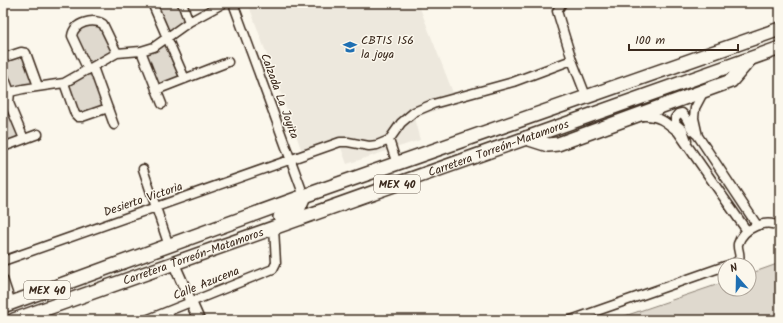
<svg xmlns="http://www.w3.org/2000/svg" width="783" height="323" viewBox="0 0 783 323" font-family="Kalam,sans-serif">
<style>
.built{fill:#ede8dd}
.green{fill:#dfd9ce;stroke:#8d8276}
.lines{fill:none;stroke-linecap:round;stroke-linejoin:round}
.minor-casing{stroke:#3b2a1e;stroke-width:11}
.tertiary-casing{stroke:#3b2a1e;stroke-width:13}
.trunk-casing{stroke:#3b2a1e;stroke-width:16}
.minor{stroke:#fbf7ec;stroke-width:8}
.tertiary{stroke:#fbf7ec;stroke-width:10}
.trunk{stroke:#fbf7ec;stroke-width:13}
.labels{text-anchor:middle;stroke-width:3;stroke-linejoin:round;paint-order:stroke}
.shield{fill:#fbf7ec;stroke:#75685c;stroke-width:1}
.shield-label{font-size:11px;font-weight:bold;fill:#3b2a1e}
.poi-label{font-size:12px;fill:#3b2a1e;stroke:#fbf7ec;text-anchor:start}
.street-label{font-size:12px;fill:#3b2a1e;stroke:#fbf7ec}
</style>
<rect width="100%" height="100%" fill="#fbf7ec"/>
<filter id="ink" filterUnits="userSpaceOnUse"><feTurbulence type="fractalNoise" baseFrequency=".025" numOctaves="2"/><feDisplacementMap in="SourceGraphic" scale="8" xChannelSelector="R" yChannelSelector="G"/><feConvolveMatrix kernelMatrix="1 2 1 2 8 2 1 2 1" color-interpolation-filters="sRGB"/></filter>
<g filter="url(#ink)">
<path class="built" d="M248 3H418L457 103 414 118 420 140 347 164 340 145 304 157Z"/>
<path class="green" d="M153 3H180L188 21 168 36Z
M98 22 115 52 88 68 74 32 81 27Z
M167 40 184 78 156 88 143 52Z
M22 53 37 85 11 90 3 71V60Z
M92 70 106 107 78 115 65 84Z
M8 97 22 139 3 145V99Z
M780 263V320H613L725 282V289H749V274Z"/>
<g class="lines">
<defs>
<path id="minor" d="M152 3 185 79
M182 3 189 22
M233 3 304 196
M562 3 557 11 572 60 586 96
M141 51 162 104
M3 58 21 52 26 53 38 86
M93 67 114 125
M88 70 72 36C74 22 93 18 103 24L117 53
M3 74 10 92 9 103 24 139
M64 83 75 114 78 117H82L108 108
M156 90 228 62
M704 91 695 108 694 118 698 136 757 225
M3 97 10 92 23 89 64 83 117 53 141 51 154 47 189 22 224 3
M643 116C658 115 666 122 678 132L747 231
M389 140 397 164
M687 141 683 130 675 123V118L678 114 682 113C689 119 689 129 696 134
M3 147 38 134
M143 169 169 246
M3 261 340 142H348L369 146 377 145 389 140 401 123 414 112 433 104 513 82 572 60
M728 265C732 264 737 263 739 259 741 255 737 249 738 244 743 228 766 218 780 227
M3 279 9 297
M146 320 273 269 276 263 274 228
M571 320 725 266"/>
<path id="tertiary" d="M174 264 199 320"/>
<g id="trunk">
<path d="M526 138 548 145 558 144 731 81 749 60"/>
<path d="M280 217 298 210 304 196"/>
<path d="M3 306 304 196 780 29"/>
<path id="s1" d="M14 320 780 48"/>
</g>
</defs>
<use href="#minor" class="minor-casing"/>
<use href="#tertiary" class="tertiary-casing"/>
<use href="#trunk" class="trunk-casing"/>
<use href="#minor" class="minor"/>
<use href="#tertiary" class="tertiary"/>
<use href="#trunk" class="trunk"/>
</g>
</g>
<defs>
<symbol id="school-bare" viewBox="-9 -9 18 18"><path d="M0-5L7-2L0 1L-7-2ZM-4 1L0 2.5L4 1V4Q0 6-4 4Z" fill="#1f6fb2" stroke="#fbf7ec" stroke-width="2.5" paint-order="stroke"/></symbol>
</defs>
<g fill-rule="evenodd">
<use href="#school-bare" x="340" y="37" width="20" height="20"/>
</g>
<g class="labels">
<g class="shield">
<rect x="374" y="175" width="46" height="18" rx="3"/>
<rect x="24" y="281" width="46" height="18" rx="3"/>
</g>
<g class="shield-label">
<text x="397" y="188">MEX 40</text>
<text x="47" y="294">MEX 40</text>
</g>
<g class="poi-label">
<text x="361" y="44">CBTIS 156<tspan x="361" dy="14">la joya</tspan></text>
</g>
<g class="street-label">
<text transform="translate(280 96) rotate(70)" y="4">Calzada La Joyita</text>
<text dy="4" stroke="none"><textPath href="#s1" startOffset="514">Carretera Torreón-Matamoros</textPath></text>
<text transform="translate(143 199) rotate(-19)" y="4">Desierto Victoria</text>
<text dy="4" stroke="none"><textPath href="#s1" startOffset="190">Carretera Torreón-Matamoros</textPath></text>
<text transform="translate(206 283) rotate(-22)" y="4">Calle Azucena</text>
</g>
</g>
<rect width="783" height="323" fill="none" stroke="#fbf7ec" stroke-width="16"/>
<rect x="8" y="8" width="767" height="307" fill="none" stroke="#3b2a1e" stroke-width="1.5" filter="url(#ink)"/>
<g transform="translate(737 277) rotate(340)"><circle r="19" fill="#fbf7ec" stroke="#aea59a"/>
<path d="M0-3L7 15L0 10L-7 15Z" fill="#1f6fb2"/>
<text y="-6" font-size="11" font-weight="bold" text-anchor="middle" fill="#3b2a1e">N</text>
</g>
<path d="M629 44v6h109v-6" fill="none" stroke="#3b2a1e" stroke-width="2"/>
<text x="635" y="44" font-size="12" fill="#3b2a1e" stroke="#fbf7ec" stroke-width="3" paint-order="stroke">100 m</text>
</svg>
